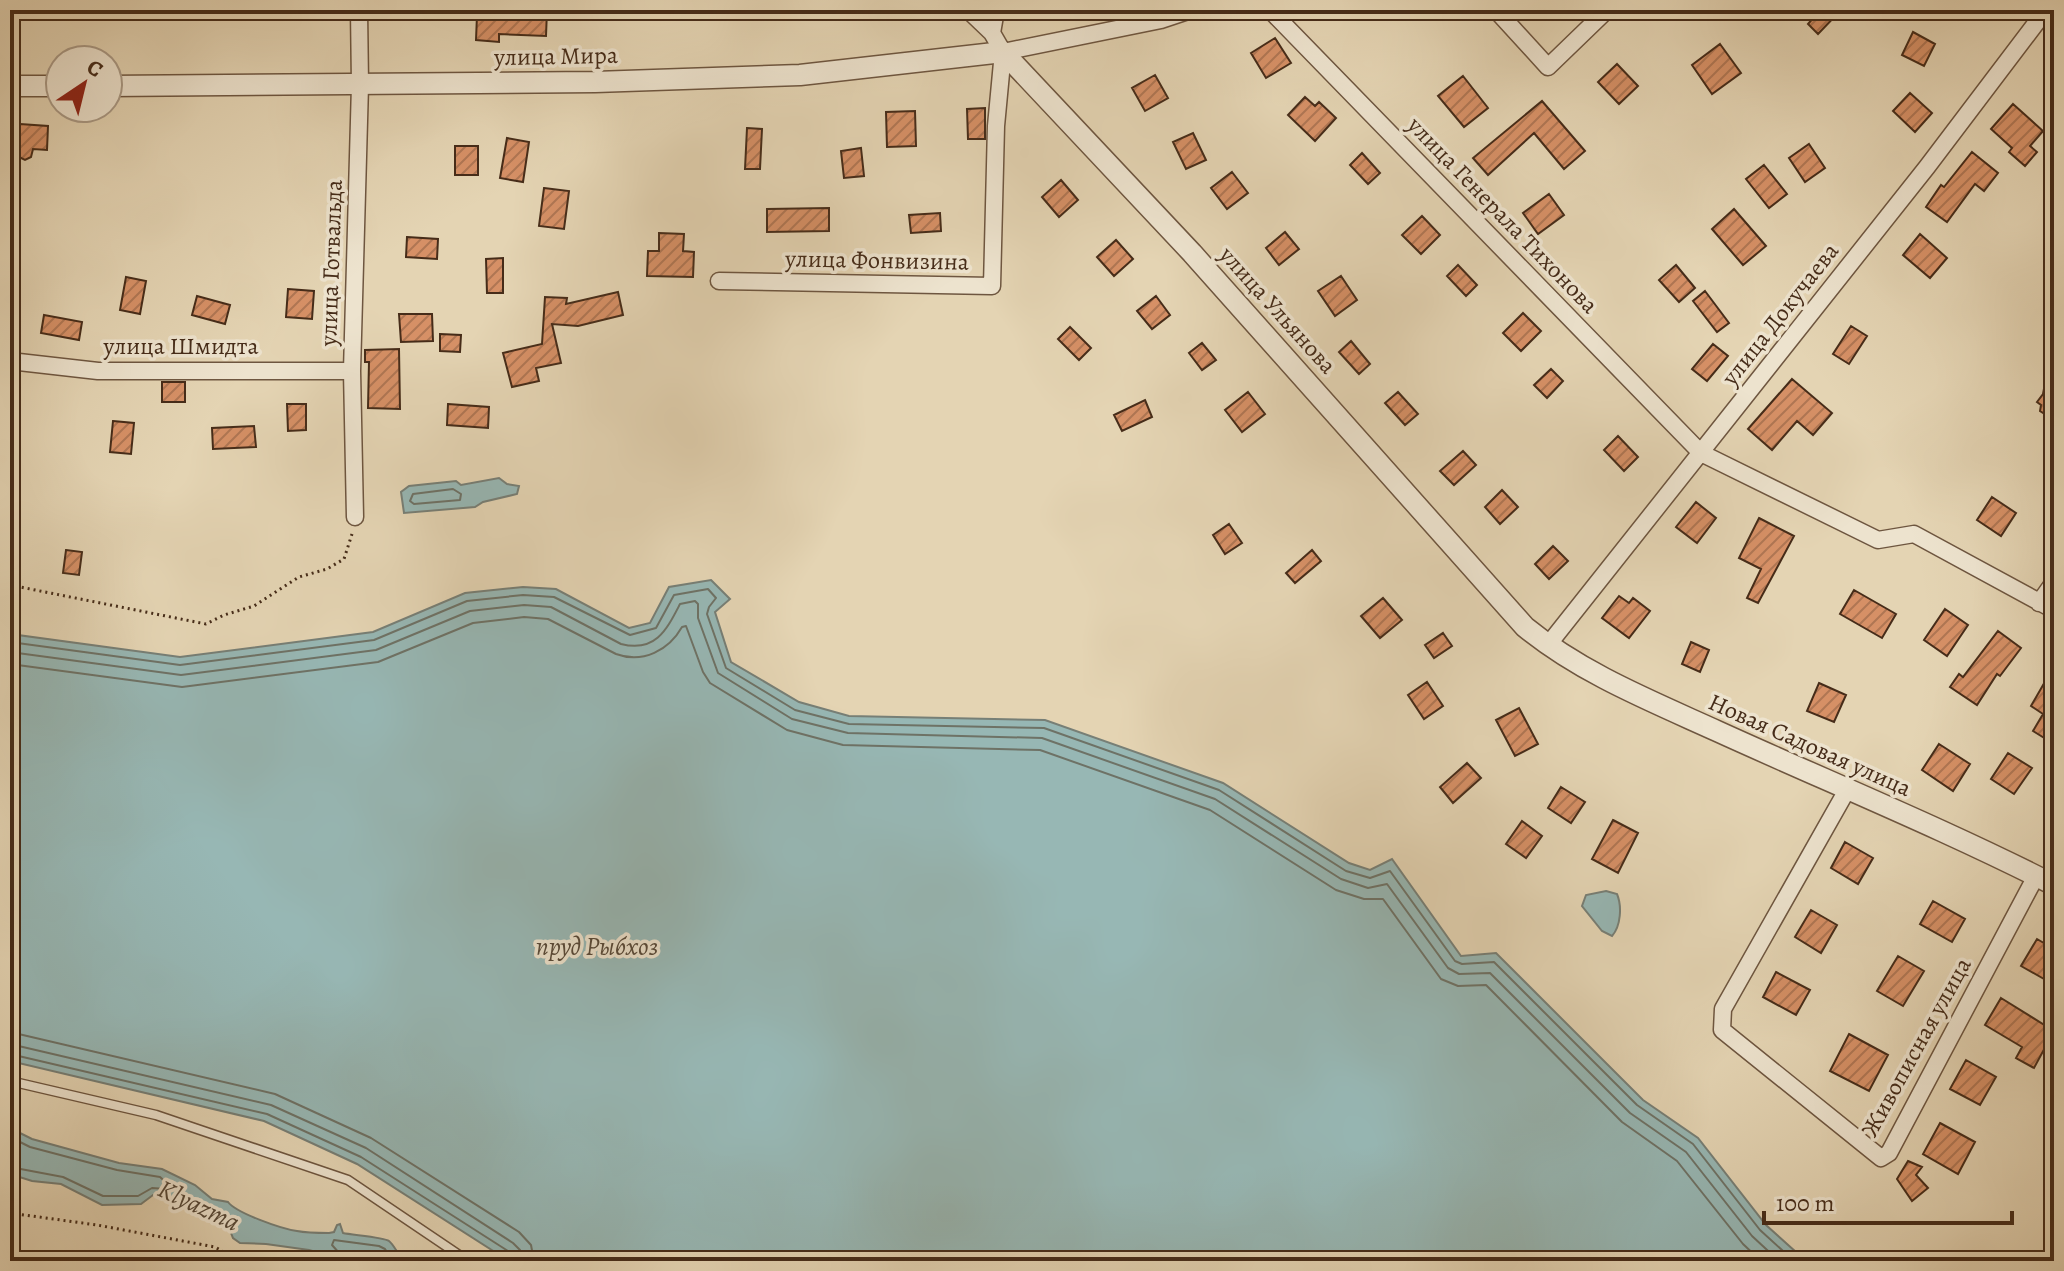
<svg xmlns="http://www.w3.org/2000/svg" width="2064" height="1271" viewBox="0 0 2064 1271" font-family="Alegreya,serif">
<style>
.water{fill:#97b7b4;stroke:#777f76;stroke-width:2}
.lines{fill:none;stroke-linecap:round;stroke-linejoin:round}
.shore{stroke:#6e7266;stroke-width:2}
.building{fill:url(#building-hatch);stroke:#462c19;stroke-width:2}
.service-casing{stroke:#6e5640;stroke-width:11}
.minor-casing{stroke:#6e5640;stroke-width:19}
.tertiary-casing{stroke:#6e5640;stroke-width:23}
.path{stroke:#462c19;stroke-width:3;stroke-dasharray:2 4;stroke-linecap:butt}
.service{stroke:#ede3ce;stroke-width:8}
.minor{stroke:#ede3ce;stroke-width:16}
.tertiary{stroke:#ede3ce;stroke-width:20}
.labels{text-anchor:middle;stroke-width:7;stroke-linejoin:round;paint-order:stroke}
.street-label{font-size:24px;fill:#462c19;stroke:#ede3ce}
.water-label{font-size:26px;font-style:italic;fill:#564838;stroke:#ede3ce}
</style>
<defs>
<pattern id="building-hatch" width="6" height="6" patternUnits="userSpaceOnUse" patternTransform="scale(2)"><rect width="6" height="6" fill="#d69066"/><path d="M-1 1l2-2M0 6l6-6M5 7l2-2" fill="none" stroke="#af7653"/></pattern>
</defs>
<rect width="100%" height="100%" fill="#e4d4b3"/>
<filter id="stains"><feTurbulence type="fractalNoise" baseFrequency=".0025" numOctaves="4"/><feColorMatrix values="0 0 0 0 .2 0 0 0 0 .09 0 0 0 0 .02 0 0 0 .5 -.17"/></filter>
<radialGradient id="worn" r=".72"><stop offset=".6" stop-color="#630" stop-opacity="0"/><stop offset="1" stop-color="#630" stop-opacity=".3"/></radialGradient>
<path class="water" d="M499 478 507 484 519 486 517 494 483 502 475 507 404 513 401 492 409 486 456 481 461 485Z
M711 580 730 599 715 612 731 662 799 702 849 716 1045 720 1223 783 1349 863 1370 870 1392 859 1461 956 1496 953 1643 1100 1698 1138 1766 1225 1806 1261H509L357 1164 264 1121 10 1061V634L180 657 373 632 465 593 523 587 556 589 629 628 650 623 669 587Z
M1606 891 1617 894C1622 906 1621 926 1612 936L1602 931 1582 906 1586 895Z
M10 1128 32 1139 119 1163 162 1169 195 1185 212 1199 228 1202C236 1213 282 1229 297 1231 307 1233 319 1233 329 1233L334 1232 337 1225 340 1224 343 1233C352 1235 384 1237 389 1241 395 1246 398 1256 406 1261H348L309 1250 266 1244 240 1243 233 1238 229 1228C217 1224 208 1215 196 1209 187 1205 179 1206 173 1198L153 1195 141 1204 102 1205 61 1184 32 1181 10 1174Z"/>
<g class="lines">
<path class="shore" d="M453 489 461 494 460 500 414 504 410 501 413 494Z
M10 642 180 665 374 640 467 601 523 595 554 597 630 635 656 628 674 595 708 589 716 598 709 607 707 614 726 668 795 710 849 724 1044 728 1219 790 1346 871 1370 878 1390 871 1455 961 1462 964 1494 962 1637 1105 1693 1144 1760 1230 1794 1261
M10 652 181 675 376 650 470 611 524 605 551 607 621 644C656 653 667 629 680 604L695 601 698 604V618L718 673 792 719 848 733 1042 738 1215 799 1341 879 1368 888 1387 884 1448 968 1459 974 1490 973 1630 1113 1686 1152 1752 1236 1779 1261
M10 664 182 687 378 662 473 623 524 617 548 619 616 654C643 664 669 650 682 627L686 626 703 672 710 683 787 730 843 745 1040 750 1210 810 1336 890 1364 899H1383L1441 979 1458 986 1486 985 1622 1122 1677 1161 1743 1244 1761 1261
M10 1032 275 1094 371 1138 519 1232 531 1245 534 1261
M10 1044 271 1105 366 1148 513 1243 520 1250 522 1261
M10 1054 267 1114 361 1157 508 1251 512 1261
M10 1137 30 1147 117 1170 160 1177 170 1186 166 1189 152 1188 138 1196H103L63 1177 10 1167
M342 1261 340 1254 332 1245 334 1240 379 1246 385 1249 393 1261"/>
</g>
<path class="building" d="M525 10H547L546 36 499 34V42L476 40 477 15 524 18Z
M1820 10H1841L1818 34 1808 24Z
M1913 32 1935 44 1924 66 1902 55Z
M1275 38 1291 63 1266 78 1251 53Z
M1720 44 1741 73 1712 94 1692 65Z
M1617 64 1638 86 1619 104 1598 82Z
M1155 75 1168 98 1145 111 1132 88Z
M1463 76 1488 108 1464 127 1438 96Z
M1910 93 1932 113 1915 132 1893 111Z
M1305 97 1315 106 1319 102 1336 118 1315 141 1288 115Z
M1542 101 1585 151 1564 169 1534 133 1488 175 1473 158Z
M2013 104 2043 131 2030 146 2037 152 2025 166 2009 152 2012 148 1991 129Z
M985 108V139H968L967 109Z
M915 111 916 146 887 147 886 112Z
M20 124 48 126 47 150 33 149 31 157 25 160 17 156 16 148H10V132H19Z
M747 128 762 129 760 169H745Z
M1193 133 1206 160 1186 169 1173 142Z
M507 138 529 142 523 182 500 178Z
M1809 144 1825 168 1805 182 1789 158Z
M455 146H478V175H455Z
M861 148 864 176 844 178 841 151Z
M1972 152 1998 173 1984 191 1975 184 1947 222 1926 207 1941 185 1944 187Z
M1362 153 1380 173 1368 184 1350 165Z
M1764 165 1787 194 1769 208 1746 179Z
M1232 172 1248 193 1227 209 1211 188Z
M1061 180 1078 200 1059 217 1042 197Z
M544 188 569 191 564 229 539 226Z
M1549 194 1564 215 1538 234 1523 213Z
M829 208V231L767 232V209Z
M1734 209 1766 246 1743 265 1712 229Z
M940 213 941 231 911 233 909 215Z
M1422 216 1440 235 1421 254 1402 235Z
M1285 232 1299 249 1279 265 1266 248Z
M659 233 684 234 683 251 694 252 693 277 647 276 648 251H659Z
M1920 234 1947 258 1930 278 1903 255Z
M407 237 438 239 437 259 406 257Z
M1116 240 1133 259 1114 276 1097 257Z
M503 258V293H487L486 259Z
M1458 265 1477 285 1466 296 1447 276Z
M1676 265 1695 288 1679 302 1659 280Z
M1341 276 1357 300 1335 316 1318 291Z
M126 277 146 281 140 314 120 310Z
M288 289 314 291 312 319 286 317Z
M1705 291 1729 323 1717 332 1693 301Z
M618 292 623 315 578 326 552 324 561 363 536 368 539 381 512 387 503 353 542 344 545 297 567 298 566 304Z
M197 296 230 305 225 324 192 315Z
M1156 296 1170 315 1152 329 1137 311Z
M1523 313 1541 331 1521 351 1503 333Z
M399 314H432L433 341 401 342Z
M44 315 82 322 79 340 41 333Z
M1851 326 1867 336 1849 364 1833 354Z
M1070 327 1091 348 1079 360 1058 339Z
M440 334 461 335 460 352 440 351Z
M1351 341 1370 364 1359 374 1339 352Z
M1202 343 1216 360 1202 370 1189 353Z
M1713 344 1728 356 1707 381 1692 369Z
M399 349 400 409 368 408 369 362H365V350Z
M1551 369 1563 381 1547 398 1534 385Z
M2047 373H2054V420L2040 411 2041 405 2037 402 2043 394Z
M1792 379 1832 413 1813 435 1797 421 1772 450 1748 429Z
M162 382H185V402H162Z
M1248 392 1265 414 1242 432 1225 410Z
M1398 392 1418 414 1405 425 1385 403Z
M1145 400 1152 417 1122 431 1114 415Z
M287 404H306V430L288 431Z
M448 404 489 407 488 428 447 425Z
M113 421 134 423 131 454 110 452Z
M254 426 256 447 213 449 212 428Z
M1618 436 1638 457 1624 471 1604 450Z
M1463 451 1476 465 1454 485 1440 471Z
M1502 490 1518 507 1500 524 1485 507Z
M1992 497 2016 513 2001 536 1977 520Z
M1696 502 1716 518 1697 543 1676 527Z
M1759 518 1794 536 1758 603 1747 598 1761 569 1739 558Z
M1229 524 1242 543 1225 554 1213 535Z
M1553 546 1568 561 1549 579 1535 564Z
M66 550 82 552 79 575 63 573Z
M1312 550 1321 561 1295 583 1286 573Z
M1854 590 1896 614 1882 638 1840 614Z
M1619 596 1629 603 1633 598 1650 611 1629 638 1602 618Z
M1383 598 1402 620 1380 638 1361 616Z
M1945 609 1968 625 1947 656 1924 640Z
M1998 631 2021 648 2000 676 1997 674 1977 705 1950 687 1959 674 1963 677Z
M1443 633 1452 646 1434 658 1425 645Z
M1691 642 1709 650 1700 672 1682 664Z
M2054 666V744L2033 731 2043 714 2031 706Z
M1427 682 1443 706 1424 719 1408 695Z
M1819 683 1846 695 1834 722 1807 711Z
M1519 708 1538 744 1515 756 1496 720Z
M1939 744 1970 764 1953 791 1922 770Z
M2008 753 2032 768 2014 794 1991 779Z
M1467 763 1481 778 1453 803 1440 787Z
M1561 787 1585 802 1571 823 1548 808Z
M1613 820 1638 833 1618 873 1592 859Z
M1522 821 1542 836 1526 858 1506 844Z
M1845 842 1873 858 1858 884 1831 868Z
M1933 901 1965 919 1952 942 1920 924Z
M1811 910 1837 925 1821 953 1795 937Z
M2037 939 2054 949V962L2044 979 2021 966Z
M1898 956 1924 971 1903 1006 1877 991Z
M1776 972 1810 990 1796 1015 1763 997Z
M2001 998 2054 1031 2034 1068 2016 1058 2022 1047 1985 1025Z
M1849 1034 1888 1055 1869 1091 1830 1071Z
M1966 1060 1996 1077 1980 1105 1950 1089Z
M1940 1123 1975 1142 1958 1174 1923 1154Z
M1908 1161 1922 1167 1916 1175 1928 1188 1912 1201 1897 1179Z"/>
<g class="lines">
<defs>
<path id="service" d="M10 1081 156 1115 348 1180 468 1261"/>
<path id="minor" d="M968 10 992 33 1003 52
M1270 10 1701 453 1878 540 1914 534 2054 610
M1496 10 1548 67 1607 10
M992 33 996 10
M1003 52 1161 20 1191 10
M719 281 992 286 996 126 1003 52
M10 361 98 371H352
M355 517 352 371 360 85 359 10
M2039 603 2054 582
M1548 645 1927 167 2046 10
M1847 790 1723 1009 1722 1030 1881 1158 1889 1153 2036 876"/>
<path id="tertiary" d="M10 86H60
M108 86 595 82 800 75 1003 52 1192 253 1525 627C1581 673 1651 701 1717 731 1829 782 1944 829 2054 885"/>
</defs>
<use href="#service" class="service-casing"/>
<use href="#minor" class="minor-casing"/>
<use href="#tertiary" class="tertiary-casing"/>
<path class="path" d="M10 585 206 624 224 615 254 606 299 577 327 569 344 559 352 534
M10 1213 97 1225 215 1247 239 1261"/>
<use href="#service" class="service"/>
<use href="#minor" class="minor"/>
<use href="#tertiary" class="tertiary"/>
</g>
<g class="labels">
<g class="street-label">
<text transform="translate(556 56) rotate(-1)" y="8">улица Мира</text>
<text transform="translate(1503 215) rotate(46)" y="8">улица Генерала Тихонова</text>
<text transform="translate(877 260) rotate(1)" y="8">улица Фонвизина</text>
<text transform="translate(331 263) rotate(-88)" y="8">улица Готвальда</text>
<text transform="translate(1278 310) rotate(48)" y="8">улица Ульянова</text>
<text transform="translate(1780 314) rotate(-52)" y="8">улица Докучаева</text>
<text x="181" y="354">улица Шмидта</text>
<text transform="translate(1810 745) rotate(24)" y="8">Новая Садовая улица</text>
<text transform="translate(1916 1047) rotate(-61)" y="8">Живописная улица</text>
</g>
<g class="water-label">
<text x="597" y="955">пруд Рыбхоз</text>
<text transform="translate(199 1205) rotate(25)" y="9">Klyazma</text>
</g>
</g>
<rect width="2064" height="1271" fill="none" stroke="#e4d4b3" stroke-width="40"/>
<rect x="12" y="12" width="2040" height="1247" fill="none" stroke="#462c19" stroke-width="4"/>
<rect x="20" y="20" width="2024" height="1231" fill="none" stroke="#462c19" stroke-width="2"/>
<g transform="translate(84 84) rotate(35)"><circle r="38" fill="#ede3ce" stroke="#aa9a86" stroke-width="2"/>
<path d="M0-6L14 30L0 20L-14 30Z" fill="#8f2418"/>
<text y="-12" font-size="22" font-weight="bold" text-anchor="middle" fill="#462c19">С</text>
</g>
<path d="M1764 1211v12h248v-12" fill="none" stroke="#462c19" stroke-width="4"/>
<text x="1776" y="1211" font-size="24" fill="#462c19" stroke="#ede3ce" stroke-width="6" paint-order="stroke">100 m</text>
<rect width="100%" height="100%" filter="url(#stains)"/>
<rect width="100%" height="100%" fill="url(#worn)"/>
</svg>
